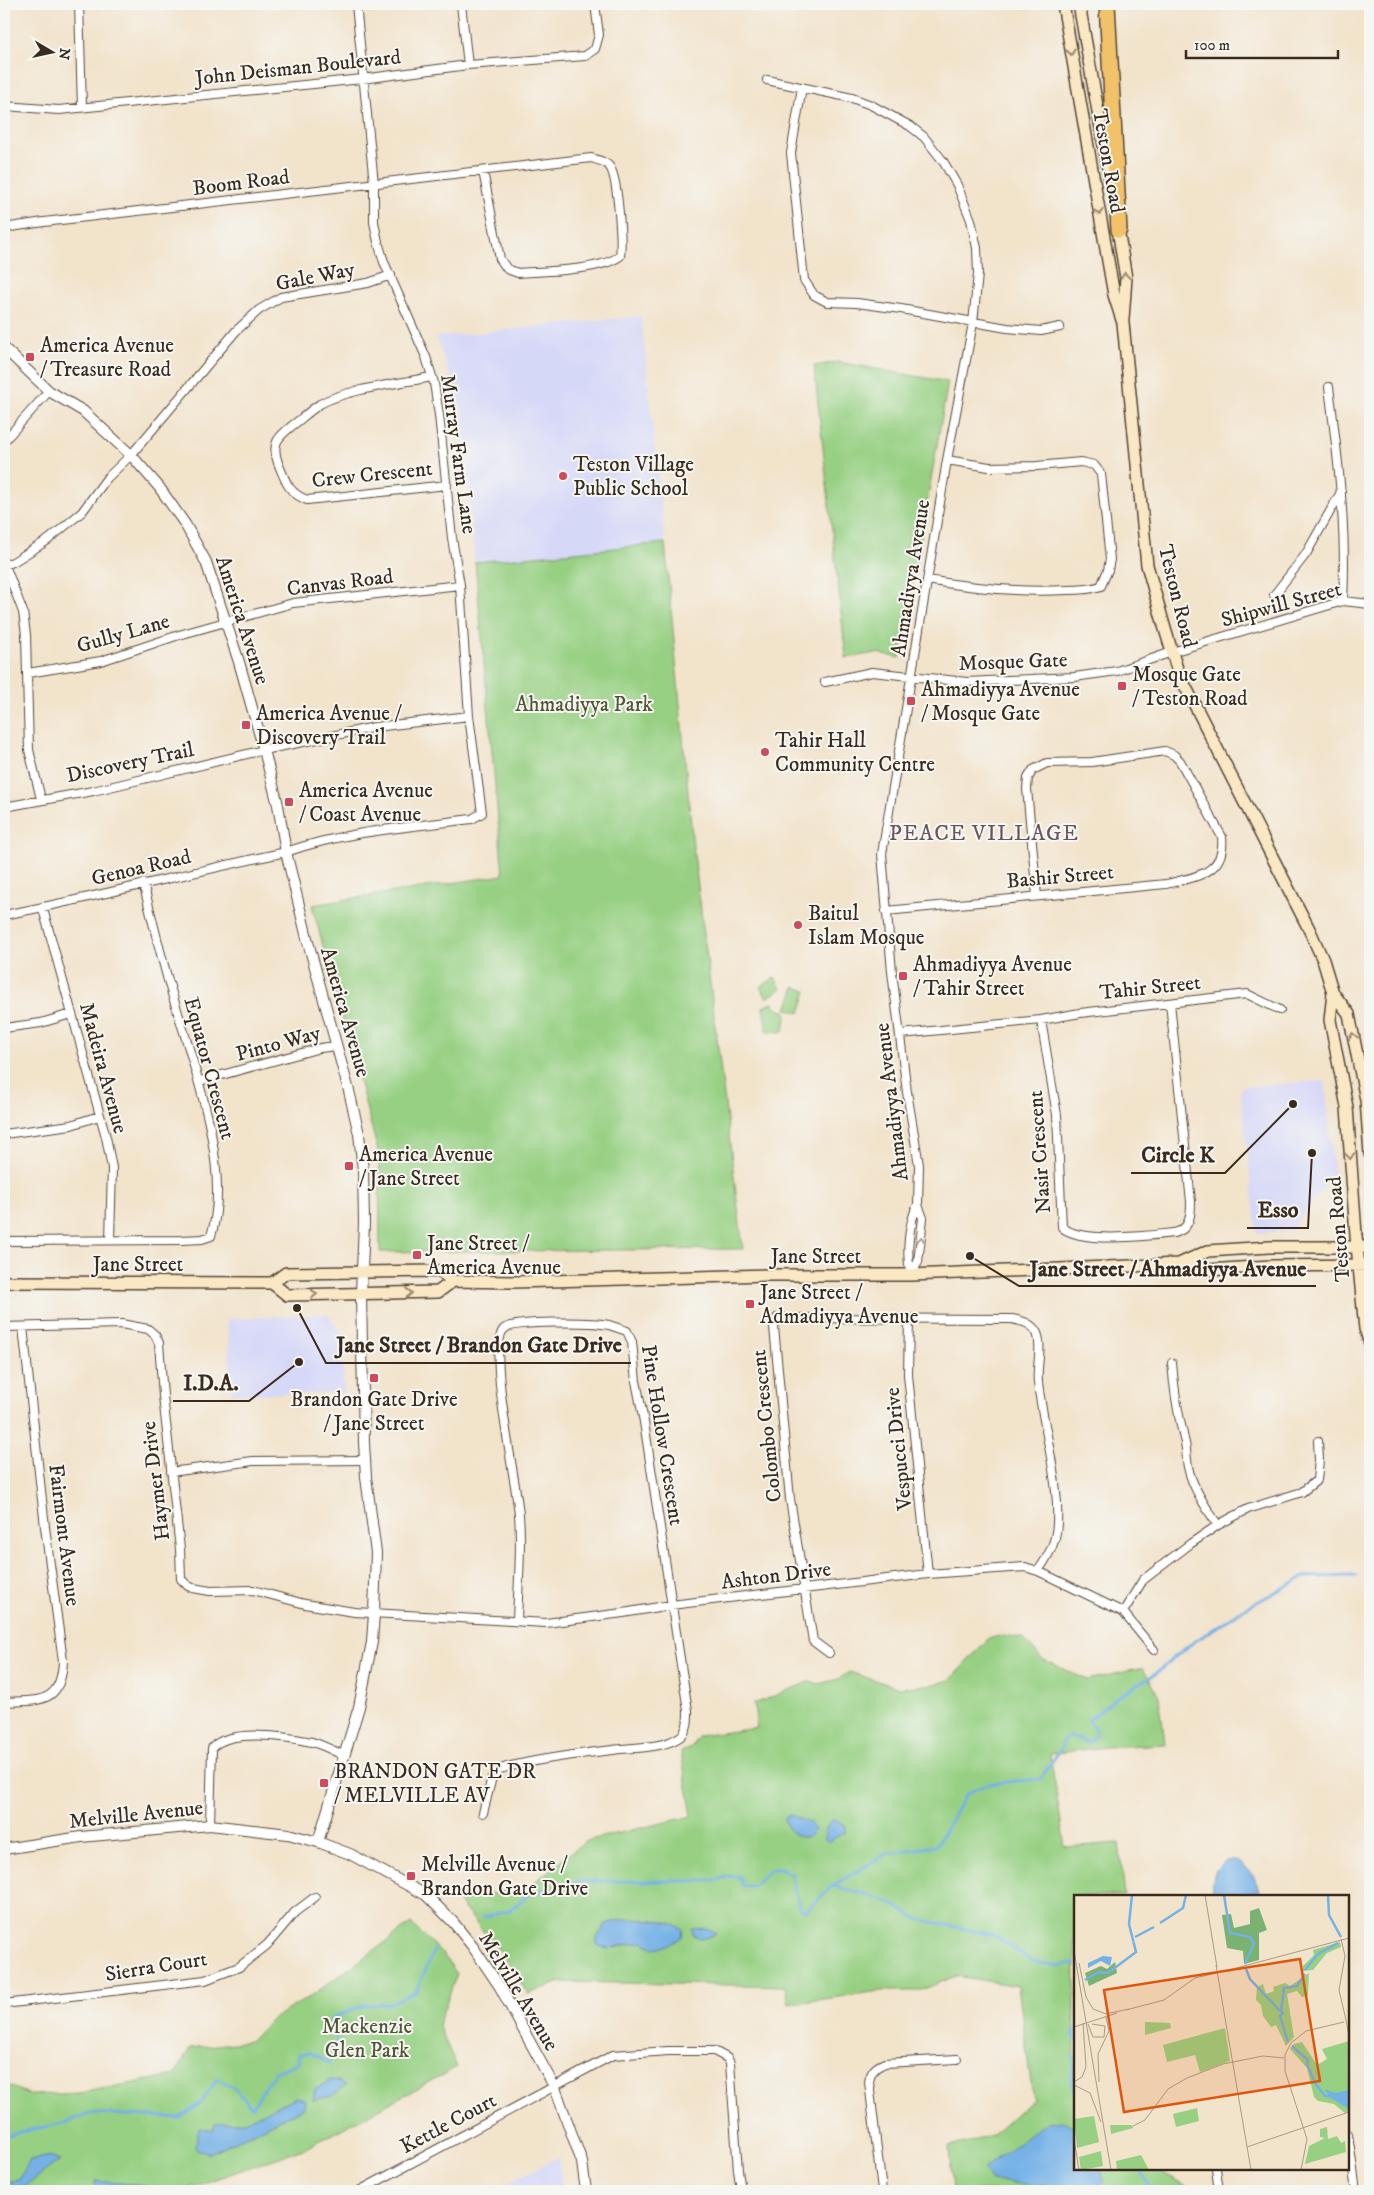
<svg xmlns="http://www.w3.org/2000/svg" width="1374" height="2195" viewBox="0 0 1374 2195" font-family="'IM FELL DW Pica',serif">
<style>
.built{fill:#d6d8f8}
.green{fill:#97d083;stroke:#697d50}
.water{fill:#74b1e6;stroke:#586e82}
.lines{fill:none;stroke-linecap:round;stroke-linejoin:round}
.stream{stroke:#74b1e6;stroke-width:3}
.minor-casing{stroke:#564638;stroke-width:10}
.tertiary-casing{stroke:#564638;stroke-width:12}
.secondary-casing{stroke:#564638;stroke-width:14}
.motorway-casing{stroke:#564638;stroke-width:18}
.minor{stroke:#fff;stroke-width:8}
.tertiary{stroke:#fff;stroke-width:10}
.secondary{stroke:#fae7c3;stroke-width:11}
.motorway{stroke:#f2c26a;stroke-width:15}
.oneway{stroke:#9a8870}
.oneway2{stroke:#a79f9a}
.poi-dot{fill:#d1495b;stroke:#f6f6f2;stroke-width:2}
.labels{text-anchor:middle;stroke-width:4;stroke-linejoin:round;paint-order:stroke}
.street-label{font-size:21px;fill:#3b2a1e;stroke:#f6f6f2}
.poi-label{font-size:21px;fill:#3b2a1e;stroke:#f6f6f2;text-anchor:start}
.park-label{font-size:21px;fill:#525437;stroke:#f6f6f2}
.neighbourhood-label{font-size:22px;letter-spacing:1px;fill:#68535f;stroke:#f6f6f2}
.inset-river{fill:none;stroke:#74b1e6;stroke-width:2.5}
.inset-road{fill:none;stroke:#a99986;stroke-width:1}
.view{fill:#df570d;fill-opacity:0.15;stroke:#df570d;stroke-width:2.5}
.inset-edge{fill:none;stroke:#3b2a1e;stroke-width:2.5}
.leader{fill:none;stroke:#3b2a1e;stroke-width:2}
.callout-dot{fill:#3b2a1e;stroke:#f6f6f2;stroke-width:2}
.callout-label{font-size:22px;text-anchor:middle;font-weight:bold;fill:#3b2a1e;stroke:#f6f6f2;stroke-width:4;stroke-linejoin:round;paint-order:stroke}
</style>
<rect width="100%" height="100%" fill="#f6f6f2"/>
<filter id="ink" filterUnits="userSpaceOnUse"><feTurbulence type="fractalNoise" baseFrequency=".02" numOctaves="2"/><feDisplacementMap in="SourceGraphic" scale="10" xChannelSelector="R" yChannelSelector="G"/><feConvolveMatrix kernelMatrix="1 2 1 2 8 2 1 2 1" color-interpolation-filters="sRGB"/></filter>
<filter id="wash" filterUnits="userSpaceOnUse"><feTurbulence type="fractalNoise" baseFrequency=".0096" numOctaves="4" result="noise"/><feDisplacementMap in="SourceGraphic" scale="20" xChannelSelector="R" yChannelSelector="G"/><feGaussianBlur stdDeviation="1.12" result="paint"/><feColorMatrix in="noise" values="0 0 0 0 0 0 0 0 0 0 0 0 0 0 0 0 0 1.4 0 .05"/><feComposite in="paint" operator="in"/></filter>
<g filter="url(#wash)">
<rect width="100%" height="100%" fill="#f2e3cb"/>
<path class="built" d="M641 316 665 543 475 562 462 409 436 337Z
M1325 1081 1334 1175 1290 1231 1257 1233 1240 1087Z
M327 1314 341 1332 344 1393 232 1394 227 1319Z
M558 2157 563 2191H494Z"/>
<path class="green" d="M838 362 948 382 900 658 876 653 846 658 814 366Z
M665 543 693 846 743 1249 380 1252 379 1155 312 905 503 875 475 562Z
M775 978 781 989 767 998 760 987Z
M795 987 807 991 800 1013 787 1009Z
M773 1003 779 1010 785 1011 787 1015 783 1032 767 1031 763 1007Z
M1003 1635 1023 1638 1042 1659 1087 1680 1143 1668 1159 1696 1165 1744 1105 1747 1050 1754 1065 1847 1119 1843 1125 1896H1075V2169H1160L1163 2174 1195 2191H953L949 2147 992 2136 1033 2099 1018 1986 956 1976 919 1991H880L789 2004 786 1986 561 1982 528 1994 501 1953 449 1890 473 1897 529 1887 585 1841 692 1816 681 1752 691 1747 699 1736 757 1728 754 1704 811 1681 818 1684 839 1679 849 1672 900 1688 934 1684 950 1680 988 1639Z
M411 1924 443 1954 457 1974 438 2025 457 2067 306 2148 189 2188V2191H4V2084L31 2095 80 2093 175 2075 190 2048 251 2041 272 2019 311 1996Z"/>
<path class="water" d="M790 1815 810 1823 815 1831C802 1845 787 1833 784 1818Z
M831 1820H835L845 1826V1832L828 1842 825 1839V1831Z
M1226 1860H1237L1251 1873 1263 1896H1210L1215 1871Z
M626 1919C644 1920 668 1918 683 1929L682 1937 668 1946 654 1948 643 1942 608 1948 597 1945V1938L606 1924Z
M708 1928 716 1934 702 1939 693 1935 692 1929Z
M330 2080 338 2081 346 2086 331 2096 313 2100 315 2090Z
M296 2097 305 2099 304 2108 208 2154 195 2148 199 2128 213 2130 215 2123 245 2121Z
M1062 2120 1075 2128V2169H1101L1104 2181 1094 2191 992 2181 983 2169 1047 2122Z
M50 2156 60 2160 19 2191H4L8 2182 19 2180 30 2160Z
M95 2181 145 2185 140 2191H101L96 2190Z"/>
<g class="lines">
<path class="stream" d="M833 1886 885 1900 918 1919 993 1935 1032 1961 1059 1966 1075 1963
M483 1917 508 1911 532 1893 583 1881H713L731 1876 740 1877 742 1886H752L770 1870 781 1868 787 1873H791L800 1909 806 1911 832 1886 888 1853 936 1846 966 1794 987 1784 1040 1779 1061 1749 1063 1741 1071 1736 1089 1743 1095 1736V1730L1089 1720 1116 1698 1155 1674 1188 1646 1242 1610 1304 1577 1356 1576
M1075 2029 1072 2036 1075 2040
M1075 2054 1071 2082 1075 2091
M4 2137 21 2132 67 2122 90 2113 180 2118 201 2103 217 2079 232 2086 252 2107 275 2072 298 2063 299 2054 311 2053 329 2063C338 2047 341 2040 330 2023L332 2018 366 2005 388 2004 416 1992 434 1950
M1139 2169 1153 2191"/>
</g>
</g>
<g filter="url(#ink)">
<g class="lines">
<defs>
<path id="minor" d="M79 4 82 107
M461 4 468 65
M767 80 852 98 871 105 910 126 924 137 943 161 957 185 971 220 977 248 978 274 973 323 947 460 882 854 892 972 907 1092 919 1165 918 1205 923 1218 918 1262 911 1275
M802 87 791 153 804 280 814 295 827 302 857 303 901 309 1007 328 1041 331 1060 327
M4 106 59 110 362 79 468 65 585 56 595 49 599 35 595 4
M4 228 44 222 591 158C597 160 605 161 609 166 618 175 622 242 620 256 600 271 544 271 518 273L507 269 500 259 483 171
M432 377C402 383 346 389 320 404 311 410 302 418 293 425 278 437 271 443 278 463 286 481 287 492 307 500L447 485
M1329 387C1338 458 1347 529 1343 601
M4 441 49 391
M4 565 13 562 48 540 82 512 107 478 131 455 236 331 259 310 281 297 368 283 391 275
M5 565 23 612 26 635 29 750 41 799
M927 580C974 588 1019 593 1067 590 1078 590 1090 590 1101 586L1108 570 1110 559 1101 474 1094 465 1081 462 1037 466 989 467 947 460
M1274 595 1306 554 1341 492
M28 673 101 661 179 635 293 603 460 585
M825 682 872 672 967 682 1074 677 1117 671 1172 652 1343 601 1370 604
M4 807 93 791 264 750 375 727 469 716
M43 909 106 1137 112 1168 110 1240
M886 911 1166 884C1195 877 1226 874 1222 837L1180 761 1174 755 1165 751 1092 762 1047 763 1033 770 1028 778 1027 789 1037 896
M4 915C98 897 191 872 286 852 346 831 409 827 472 819L482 813 469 716 460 585 452 538 439 415 434 383 426 357 384 262 378 242 374 222V184L356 4
M1041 1020 1057 1115 1062 1227C1080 1244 1148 1236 1174 1233 1189 1230 1191 1217 1191 1202L1170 1003
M4 1028 41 1023 71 1014
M901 1034 1041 1020 1080 1013 1247 994 1280 1010
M200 1081 320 1048 336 1046
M4 1134 71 1125 99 1116
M4 1241 182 1240 202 1239 211 1236C233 1167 190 1055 170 987 160 953 152 918 143 883
M911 1275C906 1256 908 1222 918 1205
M909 1319 908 1375 928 1574
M4 1327 121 1324 148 1329 155 1335 159 1343 163 1396 180 1549 181 1579 188 1586 193 1588 210 1591 253 1590 305 1604 354 1612 546 1623 623 1613 671 1605 928 1574 1025 1567 1038 1571 1123 1612 1154 1650
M1172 1363C1174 1390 1178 1414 1184 1439 1187 1448 1186 1458 1188 1467 1192 1487 1206 1508 1218 1525L1248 1509 1302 1492 1317 1480 1319 1460 1318 1441
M171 1472 253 1461 366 1460
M1123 1612 1143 1580 1190 1544 1218 1525
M829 1653 813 1641 790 1499 774 1327 777 1318 1012 1319C1022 1321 1032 1323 1037 1333 1043 1347 1036 1367 1038 1382 1042 1424 1066 1503 1054 1541 1051 1552 1045 1561 1038 1571
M4 1702C39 1700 61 1705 63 1661L45 1527 23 1327
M483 1813 492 1777 500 1769C535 1759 577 1754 613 1750 633 1747 664 1749 681 1736 688 1730 688 1720 688 1711L644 1422 636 1381 632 1342 627 1331C621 1329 615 1327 609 1325 595 1322 512 1320 504 1329 486 1346 517 1484 519 1515 522 1550 518 1586 517 1621
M210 1825 212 1748C229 1728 288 1737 312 1742 323 1745 334 1751 345 1756
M4 2004 205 1980 239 1967 267 1945 295 1912 315 1897
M1348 2134 1356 2191
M1216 2169 1219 2191
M359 2191 613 2055 668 2051H714L727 2058 730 2063 738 2170 741 2191
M882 2191 869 2082C871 2071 875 2067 885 2063L957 2059"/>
<path id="tertiary" d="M4 348 49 391 83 411 131 455 159 487 185 524 206 562 239 662 264 750 278 805 286 852 308 942 349 1091 359 1134 363 1170 364 1223 361 1294 364 1443 366 1477 376 1553 374 1613 372 1642 359 1707 318 1842
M4 1849 81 1837 210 1825 288 1834 318 1842 350 1854 426 1895 453 1922 473 1947 500 1987 555 2088 582 2162 586 2191"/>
<path id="secondary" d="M1063 4 1114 295 1123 323 1147 565 1165 629 1178 672 1310 931 1323 960 1333 993 1349 1014 1366 1100 1370 1154
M1079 4 1111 185
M1117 223 1126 278 1123 319
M1333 993 1330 1020 1347 1107 1356 1235 1365 1329 1370 1343
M1179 1264 1208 1251 1269 1247H1370
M4 1282 272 1283 286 1273 439 1271 453 1281 513 1282 769 1275H911L1179 1264 1208 1270 1270 1266 1370 1265
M272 1283 287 1295 341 1294 438 1292 453 1281"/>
<path id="motorway" d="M1107 4 1119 230"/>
</defs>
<use href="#minor" class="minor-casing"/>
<use href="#tertiary" class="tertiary-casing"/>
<use href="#secondary" class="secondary-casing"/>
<use href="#motorway" class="motorway-casing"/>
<use href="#minor" class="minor"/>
<use href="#tertiary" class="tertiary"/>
<use href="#secondary" class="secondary"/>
<use href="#motorway" class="motorway"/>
</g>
<defs><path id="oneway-chevron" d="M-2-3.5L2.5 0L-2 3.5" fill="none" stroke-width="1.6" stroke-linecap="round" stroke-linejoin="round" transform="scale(1.25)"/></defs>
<g class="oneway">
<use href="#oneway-chevron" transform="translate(1071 52) rotate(80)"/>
<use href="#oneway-chevron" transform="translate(1099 212) rotate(80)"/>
<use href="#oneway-chevron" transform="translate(1125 276) rotate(-94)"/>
<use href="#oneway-chevron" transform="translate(1353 1036) rotate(-101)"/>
<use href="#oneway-chevron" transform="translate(1350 1156) rotate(86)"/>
<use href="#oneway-chevron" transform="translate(409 1293) rotate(-1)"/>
<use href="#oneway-chevron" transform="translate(314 1294)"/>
</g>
<use class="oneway2" href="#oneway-chevron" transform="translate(921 1240) rotate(-83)"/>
</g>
<g class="poi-dot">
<rect x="25" y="352" width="10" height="10" rx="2.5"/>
<circle cx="563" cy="476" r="5"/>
<rect x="1117" y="681" width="10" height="10" rx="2.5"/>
<rect x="906" y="696" width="10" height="10" rx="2.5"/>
<rect x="241" y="720" width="10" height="10" rx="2.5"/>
<circle cx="765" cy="752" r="5"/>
<rect x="284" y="797" width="10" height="10" rx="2.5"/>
<circle cx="798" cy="925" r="5"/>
<rect x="898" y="971" width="10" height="10" rx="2.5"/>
<rect x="344" y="1161" width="10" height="10" rx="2.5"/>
<rect x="412" y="1250" width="10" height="10" rx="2.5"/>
<rect x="745" y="1299" width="10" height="10" rx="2.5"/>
<rect x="369" y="1373" width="10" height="10" rx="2.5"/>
<rect x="319" y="1778" width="10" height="10" rx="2.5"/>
<rect x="406" y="1871" width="10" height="10" rx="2.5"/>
</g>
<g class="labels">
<g class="street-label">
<text transform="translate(298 67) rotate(-6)" y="7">John Deisman Boulevard</text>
<text transform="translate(1109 161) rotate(80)" y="7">Teston Road</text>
<text transform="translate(241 182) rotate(-7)" y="7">Boom Road</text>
<text transform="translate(315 276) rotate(-11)" y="7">Gale Way</text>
<text transform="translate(459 454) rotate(82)" y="7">Murray Farm Lane</text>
<text transform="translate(372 474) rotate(-6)" y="7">Crew Crescent</text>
<text transform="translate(910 578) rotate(-81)" y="7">Ahmadiyya Avenue</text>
<text transform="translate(340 582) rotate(-7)" y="7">Canvas Road</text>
<text transform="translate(1178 596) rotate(76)" y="7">Teston Road</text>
<text transform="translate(1281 604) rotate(-15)" y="7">Shipwill Street</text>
<text transform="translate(243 620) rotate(72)" y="7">America Avenue</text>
<text transform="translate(123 633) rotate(-16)" y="7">Gully Lane</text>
<text transform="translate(1013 661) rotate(-2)" y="7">Mosque Gate</text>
<text transform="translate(130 762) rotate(-12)" y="7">Discovery Trail</text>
<text transform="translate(141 867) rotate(-13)" y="7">Genoa Road</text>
<text transform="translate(1060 876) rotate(-5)" y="7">Bashir Street</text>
<text transform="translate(1150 987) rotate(-6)" y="7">Tahir Street</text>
<text transform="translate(346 1012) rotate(74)" y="7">America Avenue</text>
<text transform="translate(278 1043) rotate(-15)" y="7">Pinto Way</text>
<text transform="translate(104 1068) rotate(75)" y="7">Madeira Avenue</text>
<text transform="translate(210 1068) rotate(75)" y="7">Equator Crescent</text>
<text transform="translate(891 1102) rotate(-97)" y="7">Ahmadiyya Avenue</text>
<text transform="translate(1039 1152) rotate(-94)" y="7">Nasir Crescent</text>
<text transform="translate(1338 1229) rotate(-95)" y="7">Teston Road</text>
<text x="816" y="1263">Jane Street</text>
<text x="138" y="1271">Jane Street</text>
<text transform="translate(766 1426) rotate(-96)" y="7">Colombo Crescent</text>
<text transform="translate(663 1435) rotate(81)" y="7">Pine Hollow Crescent</text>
<text transform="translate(898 1449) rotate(-96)" y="7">Vespucci Drive</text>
<text transform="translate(155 1481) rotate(-97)" y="7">Haymer Drive</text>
<text transform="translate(65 1535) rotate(83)" y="7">Fairmont Avenue</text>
<text transform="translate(776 1575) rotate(-7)" y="7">Ashton Drive</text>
<text transform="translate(136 1814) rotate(-6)" y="7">Melville Avenue</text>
<text transform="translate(156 1966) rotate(-9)" y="7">Sierra Court</text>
<text transform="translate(519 1991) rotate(59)" y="7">Melville Avenue</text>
<text transform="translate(448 2123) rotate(-28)" y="7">Kettle Court</text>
</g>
<g class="poi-label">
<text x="40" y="352">America Avenue<tspan x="40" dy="24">/ Treasure Road</tspan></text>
<text x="573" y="471">Teston Village<tspan x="573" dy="24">Public School</tspan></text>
<text x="1132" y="681">Mosque Gate<tspan x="1132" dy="24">/ Teston Road</tspan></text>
<text x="921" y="696">Ahmadiyya Avenue<tspan x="921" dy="24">/ Mosque Gate</tspan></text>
<text x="256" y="720">America Avenue /<tspan x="256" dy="24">Discovery Trail</tspan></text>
<text x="775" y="747">Tahir Hall<tspan x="775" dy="24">Community Centre</tspan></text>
<text x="299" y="797">America Avenue<tspan x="299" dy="24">/ Coast Avenue</tspan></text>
<text x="808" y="920">Baitul<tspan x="808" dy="24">Islam Mosque</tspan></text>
<text x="913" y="971">Ahmadiyya Avenue<tspan x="913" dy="24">/ Tahir Street</tspan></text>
<text x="359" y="1161">America Avenue<tspan x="359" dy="24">/ Jane Street</tspan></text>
<text x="427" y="1250">Jane Street /<tspan x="427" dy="24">America Avenue</tspan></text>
<text x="760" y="1299">Jane Street /<tspan x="760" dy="24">Admadiyya Avenue</tspan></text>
<text x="374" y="1406" text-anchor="middle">Brandon Gate Drive<tspan x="374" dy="24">/ Jane Street</tspan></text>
<text x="334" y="1778">BRANDON GATE DR<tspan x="334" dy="24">/ MELVILLE AV</tspan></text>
<text x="421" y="1871">Melville Avenue /<tspan x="421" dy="24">Brandon Gate Drive</tspan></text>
</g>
<g class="park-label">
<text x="584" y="711">Ahmadiyya Park</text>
<text x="367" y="2033">Mackenzie<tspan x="367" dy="24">Glen Park</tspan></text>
</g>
<g class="neighbourhood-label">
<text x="984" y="840">PEACE VILLAGE</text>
</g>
</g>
<g transform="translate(1074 1895)">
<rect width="275" height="275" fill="#f2e3cb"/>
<path d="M266 47 267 52 253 58 239 75 229 76V71L240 60 239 55ZM235 78 234 101 228 102 223 96 213 99 220 142 212 151 202 130 197 132 189 121 187 110 182 105 183 92 189 89 192 99 200 96 199 92 211 88 216 91ZM71 127 96 128 97 133 71 140ZM151 133 156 166 126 177 121 160 93 167 89 150ZM275 146V216L271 218 260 209 244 206 240 202 233 173 216 154 220 149 228 147 243 170 253 164 248 154ZM123 213 125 226 102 232 99 219ZM20 221 25 247 3 253 0 224ZM36 230H58L59 233 37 239ZM253 232 254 244 263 241 267 248 271 246 272 257 231 269 235 251 251 243 246 242V234ZM27 256 29 271 7 275 5 262ZM67 260 75 275H43L42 266Z" fill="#97d083"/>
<path d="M185 13 193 35 185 38V65L170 69 169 56 153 53 148 20 157 19 160 33 176 29V16ZM41 67 43 78 15 91 11 78 27 71 33 74Z" fill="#79b271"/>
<path d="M29 61 38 62 36 71 27 66 14 73V68ZM251 194 261 198 275 195V214L255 202Z" fill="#74b1e6"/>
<path class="inset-river" d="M150 0 156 38 176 42 180 48 171 69M254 0 255 20 267 42M86 28 109 13 112 0M61 42 80 32M172 74 176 84 206 116M231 75 244 59 264 48M11 85 25 77 34 78 62 57 55 29 58 0M214 147 206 121 209 118 207 116 210 93 223 91 231 79M218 151 234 165 233 169 241 188 251 201H256"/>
<path class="inset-road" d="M131 0 143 72M267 44 271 61 265 95 272 125M0 56 37 275M5 68 12 102 19 114 32 119 55 114M142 70 177 275M151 76 275 43M52 115 90 105 121 83 151 76M272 125 275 141M14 129 19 142H30L31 131 18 129M0 132 43 118M0 187 8 182 12 172 9 128M25 187 24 159 35 136 32 122M0 190 16 198 27 227M59 231 71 225 94 194 113 183 149 169 189 161 210 163M0 244 5 275M173 252 275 217M227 275 233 244 211 176V160L217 148 232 136 270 127"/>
<path class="view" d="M226 64 246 186 50 217 30 95Z"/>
<rect width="275" height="275" class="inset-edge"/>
</g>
<path class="leader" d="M1293 1104L1225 1173H1131M1312 1153L1308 1228H1247M970 1256L1019 1286H1316M297 1308L326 1363H631M299 1362L249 1401H173"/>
<g class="callout-dot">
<circle cx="1293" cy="1104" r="5"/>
<circle cx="1312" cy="1153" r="5"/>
<circle cx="970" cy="1256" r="5"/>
<circle cx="297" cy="1308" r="5"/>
<circle cx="299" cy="1362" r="5"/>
</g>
<g class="callout-label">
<text x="1178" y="1162">Circle K</text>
<text x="1278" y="1217">Esso</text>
<text x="1168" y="1276">Jane Street / Ahmadiyya Avenue</text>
<text x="479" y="1352">Jane Street / Brandon Gate Drive</text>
<text x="211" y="1390">I.D.A.</text>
</g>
<rect width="1374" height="2195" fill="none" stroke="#f6f6f2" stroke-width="20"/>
<g transform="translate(52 52) rotate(99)" stroke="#f6f6f2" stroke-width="4" paint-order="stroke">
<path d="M0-4L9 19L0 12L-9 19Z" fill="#3b2a1e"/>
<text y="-8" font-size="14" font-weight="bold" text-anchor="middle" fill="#3b2a1e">N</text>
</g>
<path d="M1186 50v8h152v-8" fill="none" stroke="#3b2a1e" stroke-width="2.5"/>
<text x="1194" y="50" font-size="15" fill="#3b2a1e" stroke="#f6f6f2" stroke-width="4" paint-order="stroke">100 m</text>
</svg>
